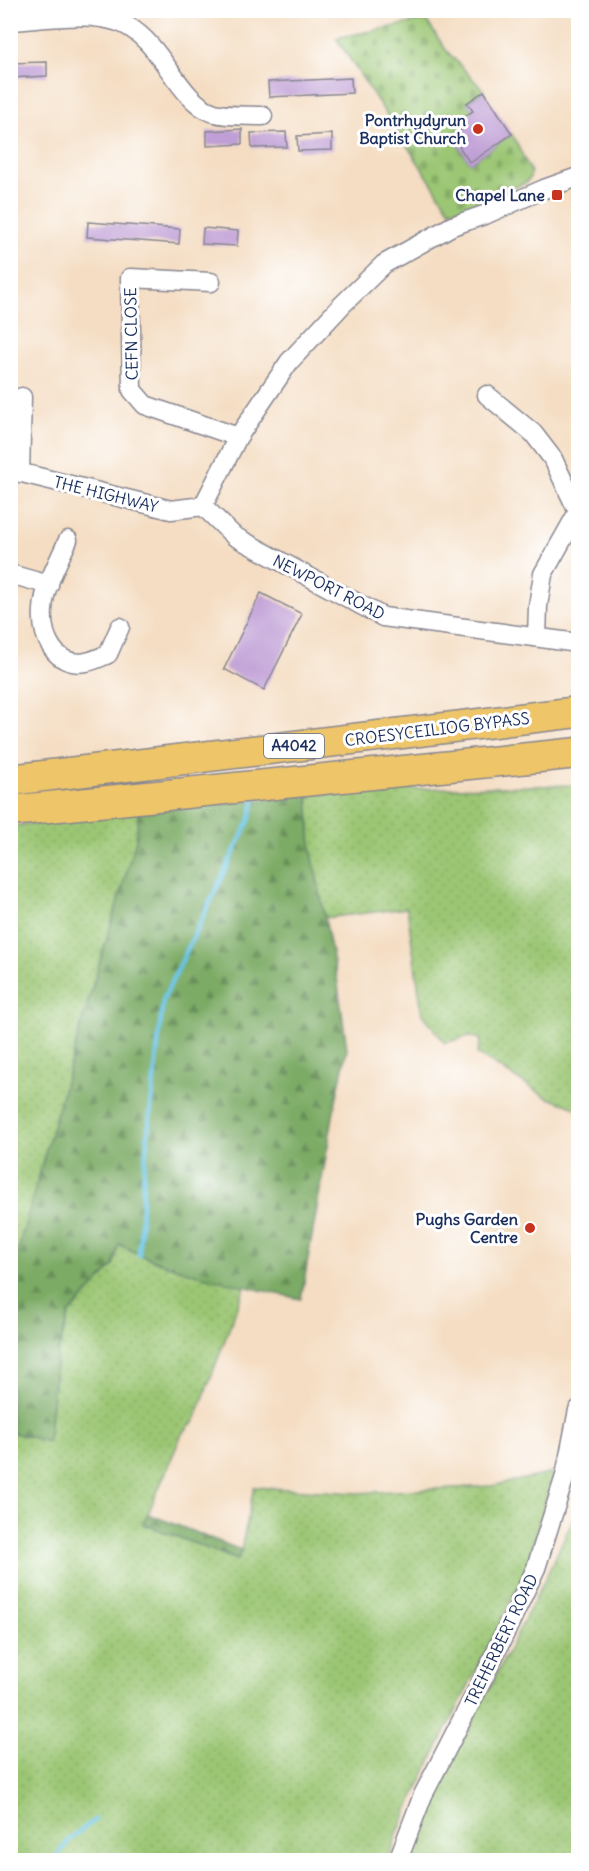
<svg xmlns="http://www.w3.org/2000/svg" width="589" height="1871" viewBox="0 0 589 1871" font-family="Delius,sans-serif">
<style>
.grass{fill:url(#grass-dots);stroke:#5b7a68;stroke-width:1.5}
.forest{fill:url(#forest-firs);stroke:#4c6d62;stroke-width:1.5}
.cemetery{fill:url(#cemetery-stones);stroke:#5b7a68;stroke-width:1.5}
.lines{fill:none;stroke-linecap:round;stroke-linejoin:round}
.stream{stroke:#68c5e6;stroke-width:4.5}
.building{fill:#c09fd6}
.minor-casing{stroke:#888690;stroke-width:21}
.trunk-casing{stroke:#888690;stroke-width:33}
.minor{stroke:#fff;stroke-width:18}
.trunk{stroke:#eec569;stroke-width:30}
.poi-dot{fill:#c8321e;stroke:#fff;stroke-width:2}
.labels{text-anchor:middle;stroke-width:6;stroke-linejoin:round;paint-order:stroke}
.shield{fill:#fff;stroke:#5f6d8e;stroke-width:1.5}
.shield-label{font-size:15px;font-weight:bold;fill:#1b2f5e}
.poi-label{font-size:16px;font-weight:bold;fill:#1b2f5e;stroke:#fff;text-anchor:end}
.street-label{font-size:16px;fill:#1b2f5e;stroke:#fff}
</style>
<defs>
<pattern id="grass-dots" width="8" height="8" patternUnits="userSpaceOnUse" patternTransform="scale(1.5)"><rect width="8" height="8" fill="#9bc673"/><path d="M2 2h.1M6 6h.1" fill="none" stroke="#85aa66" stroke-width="1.8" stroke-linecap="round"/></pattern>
<pattern id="forest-firs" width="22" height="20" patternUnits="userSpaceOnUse" patternTransform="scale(1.5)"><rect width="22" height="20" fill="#7cab65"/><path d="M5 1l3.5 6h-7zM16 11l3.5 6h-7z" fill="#658c56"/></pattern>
<pattern id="cemetery-stones" width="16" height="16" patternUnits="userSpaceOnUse" patternTransform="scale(1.5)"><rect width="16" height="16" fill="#9bc673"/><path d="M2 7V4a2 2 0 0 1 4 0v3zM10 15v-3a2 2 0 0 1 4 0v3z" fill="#85aa66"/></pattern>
</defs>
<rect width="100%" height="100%" fill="#fff"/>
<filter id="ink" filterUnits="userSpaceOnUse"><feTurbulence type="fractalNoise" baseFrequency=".0167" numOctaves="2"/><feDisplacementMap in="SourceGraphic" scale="12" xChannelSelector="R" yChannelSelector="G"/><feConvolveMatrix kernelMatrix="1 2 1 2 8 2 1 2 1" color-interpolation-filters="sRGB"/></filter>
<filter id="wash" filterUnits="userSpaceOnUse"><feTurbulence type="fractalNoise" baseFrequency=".008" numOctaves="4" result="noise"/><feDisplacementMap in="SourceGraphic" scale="24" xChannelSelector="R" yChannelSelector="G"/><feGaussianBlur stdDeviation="1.35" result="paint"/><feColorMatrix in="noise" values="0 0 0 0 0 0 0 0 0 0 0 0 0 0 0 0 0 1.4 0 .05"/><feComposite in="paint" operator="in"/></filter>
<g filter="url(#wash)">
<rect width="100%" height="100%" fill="#f4ddc2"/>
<path class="grass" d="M578 785V1109L546 1097 477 1054 481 1039 469 1036 445 1043 422 1013 407 908 325 918 311 849 308 795 362 790Z
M139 811 136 840 11 1278V826Z
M118 1244C158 1265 201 1276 245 1286L195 1420 182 1434 144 1523 238 1560 241 1550 254 1487 356 1493 453 1488 491 1486 553 1473 526 1570 427 1769 397 1834 389 1860H11L10 1432 48 1441 57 1355 69 1314 113 1266Z
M576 1513H578V1860H408L421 1822 546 1577Z"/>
<path class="forest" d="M308 795 311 849 337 978 347 1049 335 1105 301 1299C239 1285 175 1274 119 1244L113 1266 69 1314 57 1355 48 1442 11 1432 10 1278 87 1005 136 840 139 811Z
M148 1514 241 1550 238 1560 143 1524Z"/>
<path class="cemetery" d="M426 20 446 50 484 91 467 102 473 111 463 118 467 125 452 136 470 163 512 134 531 172 530 178 525 183 470 206 450 211 336 38Z"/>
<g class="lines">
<path class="stream" d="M139 1255 144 1168 163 1000 235 850 249 821 255 799
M53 1860 71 1838 95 1820"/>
</g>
<g id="blocks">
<path class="building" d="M47 62V76L10 78V63Z
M351 78 352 93 269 97 268 82Z
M484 91 512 134 470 163 452 136 467 125 462 118 473 111 467 103Z
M242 129V144L207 146V131Z
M286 132 287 147 252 148 251 133Z
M332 134V150L298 151 297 136Z
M88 222 180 229 179 244 87 237Z
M203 228 238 231 237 246 202 244Z
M261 593 302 614 264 690 224 669Z"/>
</g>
</g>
<g filter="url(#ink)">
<use href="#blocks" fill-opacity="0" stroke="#888690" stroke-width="1.5"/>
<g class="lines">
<defs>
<path id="minor" d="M10 21C45 19 99 9 129 27 163 47 180 101 212 112 224 117 249 115 263 116
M211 282 130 278 132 390 145 405 238 437
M487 395 533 433 553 459 578 512
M10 470 171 510 203 506
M20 473 22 397
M203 506 238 437 289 362 342 305 384 264 452 226 487 214 544 189 578 177
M203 506 234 536 383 617 578 643
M68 540C59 561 44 586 43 610 41 636 55 668 86 662 93 661 101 657 108 654L120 627
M10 574 49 585
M537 637 538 606 543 574 578 512
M398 1860 423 1795 486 1673 536 1568 565 1476 578 1410"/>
<path id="trunk" d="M10 780 578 712
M10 811 578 753"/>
</defs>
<use href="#minor" class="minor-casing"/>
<use href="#trunk" class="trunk-casing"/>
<use href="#minor" class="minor"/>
<use href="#trunk" class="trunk"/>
</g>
</g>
<g class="poi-dot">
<circle cx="478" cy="129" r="6"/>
<rect x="551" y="189" width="12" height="12" rx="3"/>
<circle cx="530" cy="1228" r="6"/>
</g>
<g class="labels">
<rect class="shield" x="264" y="734" width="60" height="24" rx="4.5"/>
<g class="shield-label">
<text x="294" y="751">A4042</text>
</g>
<g class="poi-label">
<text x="466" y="126">Pontrhydyrun<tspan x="466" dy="18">Baptist Church</tspan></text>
<text x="545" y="201">Chapel Lane</text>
<text x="518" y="1225">Pughs Garden<tspan x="518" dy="18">Centre</tspan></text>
</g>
<g class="street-label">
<text transform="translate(131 334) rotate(-91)" y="6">CEFN CLOSE</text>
<text transform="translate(106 494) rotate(14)" y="6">THE HIGHWAY</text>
<text transform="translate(329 587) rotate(27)" y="6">NEWPORT ROAD</text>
<text transform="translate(437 729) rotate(-7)" y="6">CROESYCEILIOG BYPASS</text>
<text transform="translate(501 1640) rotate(-64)" y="6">TREHERBERT ROAD</text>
</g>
</g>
<rect width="589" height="1871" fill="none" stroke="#fff" stroke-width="36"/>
</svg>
